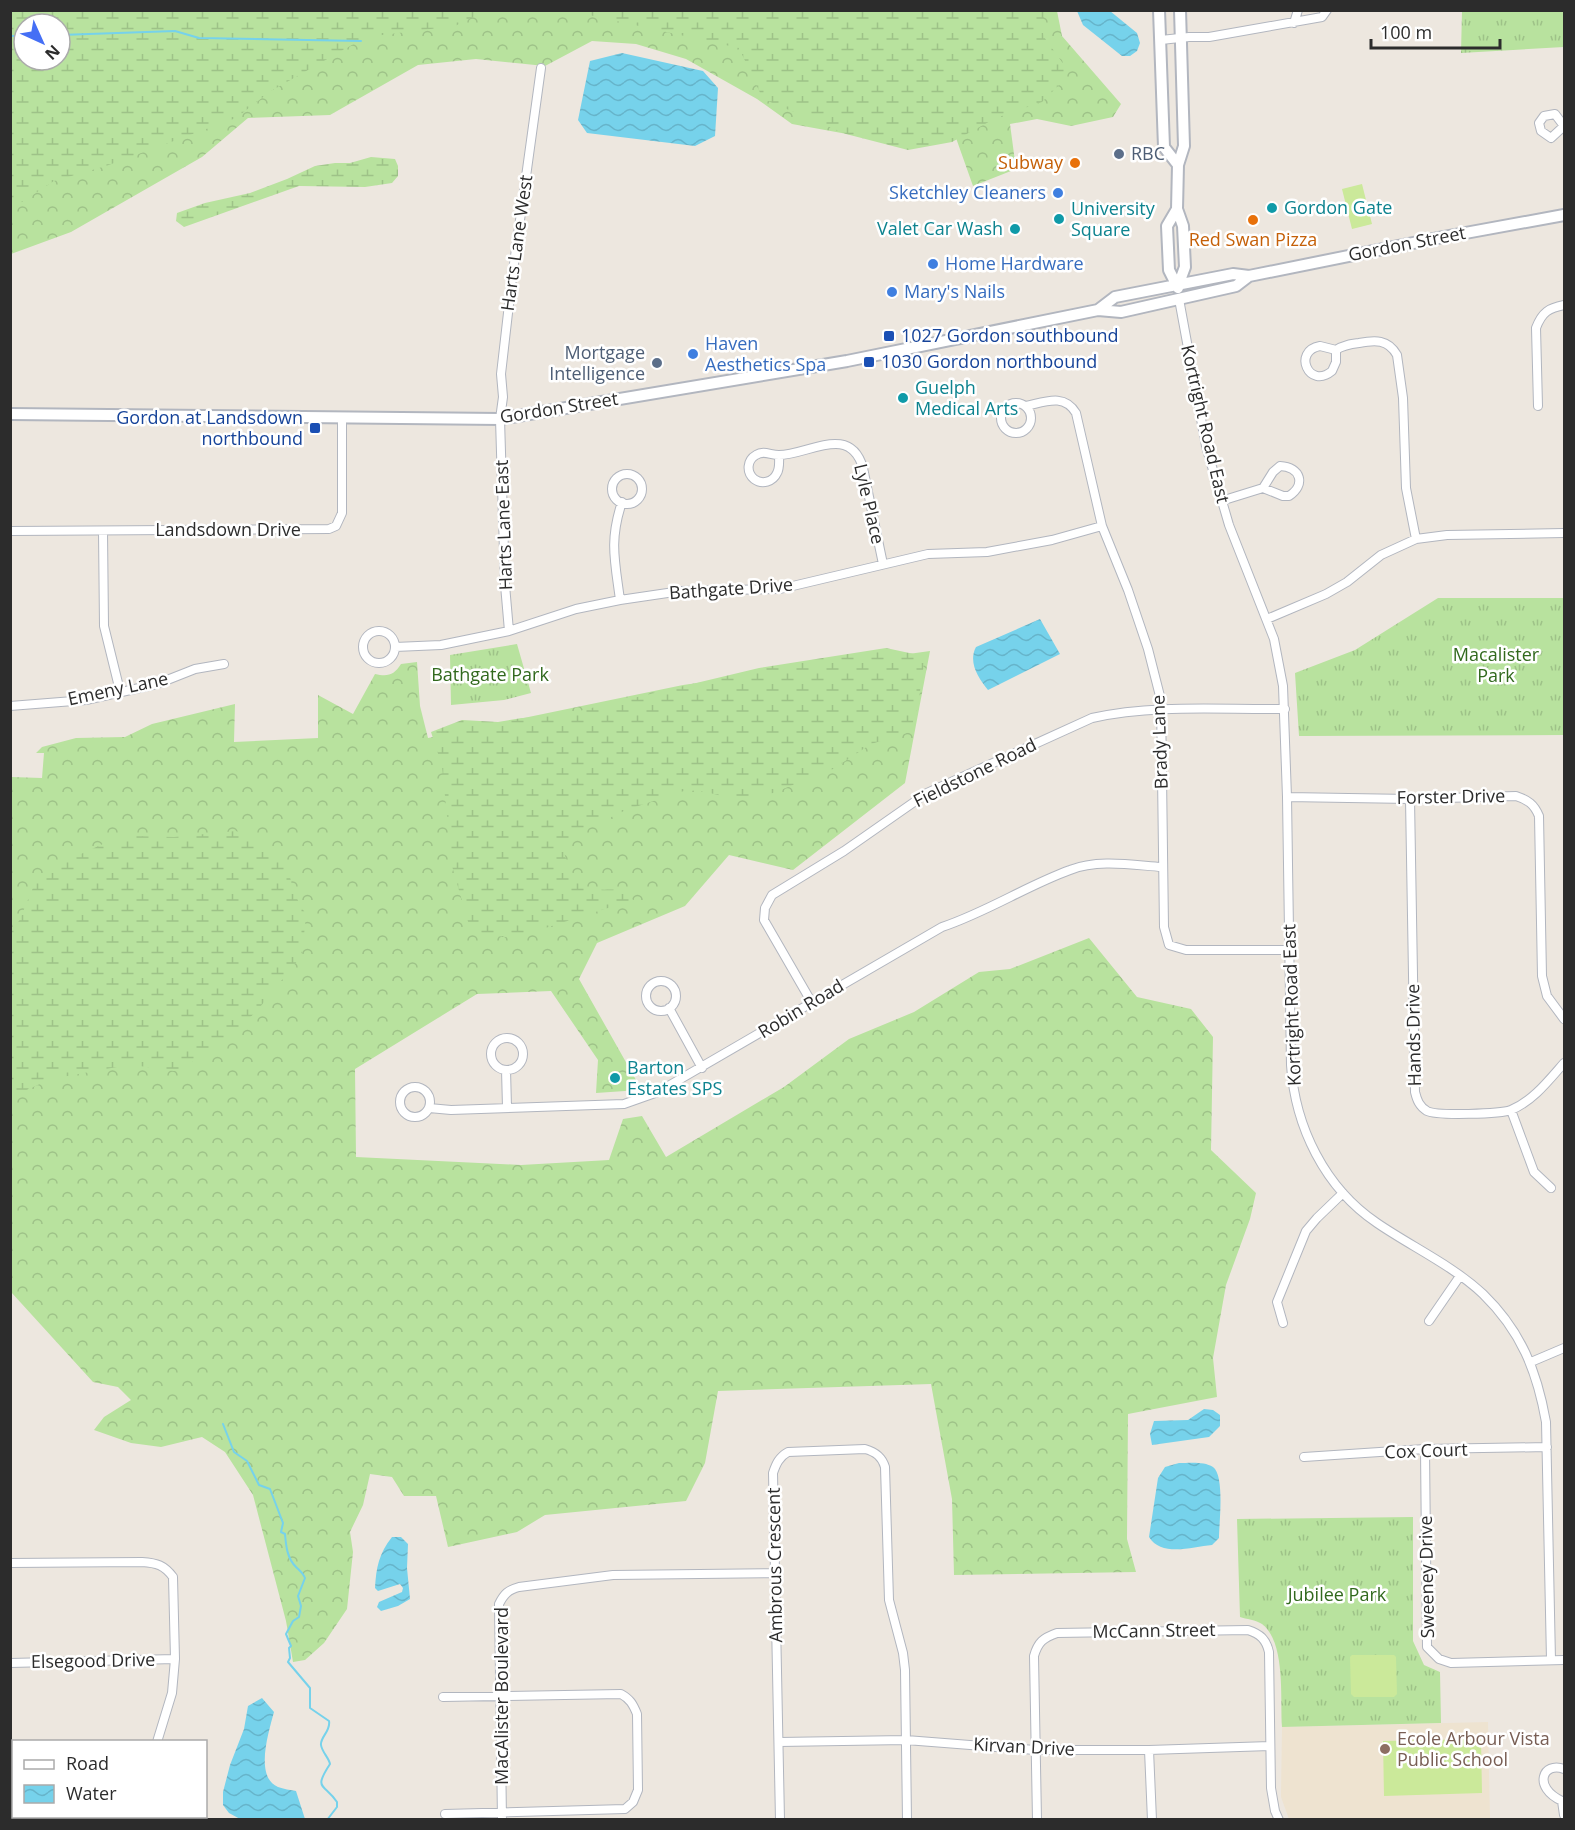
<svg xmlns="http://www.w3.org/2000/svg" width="1575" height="1830" viewBox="0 0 1575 1830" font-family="'Open Sans',sans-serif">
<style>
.education{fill:#eee3d0}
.grass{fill:url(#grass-tufts)}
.forest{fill:url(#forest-crowns);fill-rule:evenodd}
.wetland{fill:url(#wetland-marsh);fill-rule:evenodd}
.pitch{fill:#cbe99a}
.water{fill:url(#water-waves)}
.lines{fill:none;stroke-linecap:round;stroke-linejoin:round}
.stream{stroke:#76d2eb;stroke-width:2}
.street-casing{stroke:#b2b6bf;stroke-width:10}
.secondary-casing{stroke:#b2b6bf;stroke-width:14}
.street{stroke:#fff;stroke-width:8}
.secondary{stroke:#fff;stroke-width:10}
.service-dot{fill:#5c6f8a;stroke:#fff;stroke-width:2}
.food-dot{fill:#e8710a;stroke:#fff;stroke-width:2}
.shop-dot{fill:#3f7fe0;stroke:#fff;stroke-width:2}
.culture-dot{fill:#0f9aa8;stroke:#fff;stroke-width:2}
.transit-dot{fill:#1a4fb4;stroke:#fff;stroke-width:2}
.education-dot{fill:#8d6e63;stroke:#fff;stroke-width:2}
.labels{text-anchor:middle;stroke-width:5;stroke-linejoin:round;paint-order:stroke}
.service-label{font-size:18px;fill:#4e5e75;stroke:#fff;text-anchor:start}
.food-label{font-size:18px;fill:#c56008;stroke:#fff;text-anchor:end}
.shop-label{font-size:18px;fill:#366cbe;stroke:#fff;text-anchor:start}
.culture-label{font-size:18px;fill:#0d838f;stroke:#fff;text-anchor:start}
.street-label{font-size:18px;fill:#2c2c2c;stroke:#fff}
.transit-label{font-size:18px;fill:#164399;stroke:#fff;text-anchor:start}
.park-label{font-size:18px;fill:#31691d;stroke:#fff}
.education-label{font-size:18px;fill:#785e54;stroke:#fff;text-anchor:start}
</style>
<defs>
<pattern id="grass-tufts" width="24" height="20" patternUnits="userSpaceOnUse" patternTransform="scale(1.5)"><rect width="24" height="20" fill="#b8e29e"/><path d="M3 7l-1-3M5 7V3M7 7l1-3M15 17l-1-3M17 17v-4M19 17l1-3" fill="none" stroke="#9ec288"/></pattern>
<pattern id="forest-crowns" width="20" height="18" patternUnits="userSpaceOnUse" patternTransform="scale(1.5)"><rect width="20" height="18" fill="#b8e29e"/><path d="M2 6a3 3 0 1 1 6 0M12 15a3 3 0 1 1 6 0" fill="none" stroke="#9ec288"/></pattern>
<pattern id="wetland-marsh" width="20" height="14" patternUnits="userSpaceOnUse" patternTransform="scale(1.5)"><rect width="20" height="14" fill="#b8e29e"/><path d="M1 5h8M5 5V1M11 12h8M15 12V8" fill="none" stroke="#9ec288"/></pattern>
<pattern id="water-waves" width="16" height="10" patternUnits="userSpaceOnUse" patternTransform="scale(1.5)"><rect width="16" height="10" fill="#76d2eb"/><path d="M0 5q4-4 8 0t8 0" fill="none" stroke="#66b4ca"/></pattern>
</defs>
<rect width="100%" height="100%" fill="#ede7df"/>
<path class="education" d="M1488 1722 1490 1819H1289L1281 1797 1282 1727Z"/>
<path class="grass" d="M1462 11H1564V47L1461 53Z
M1438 598H1564V735L1299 736 1295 673 1355 650Z
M517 644 531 693 504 700 451 705 450 655Z
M1413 1517V1641L1424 1665 1440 1672 1441 1723 1282 1727C1280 1699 1286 1642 1262 1624 1256 1620 1246 1619 1240 1617L1237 1519Z"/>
<path class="forest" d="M10 11H1057L1062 36 1121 104 1113 117 1071 126 1037 119 1010 124 1016 169 973 186 956 138 913 146 792 124 757 99 686 59 636 44 592 41 545 66 476 59 418 65 330 115 248 118 202 157 71 232 11 254ZM24 24H60V60H24Z
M930 651 905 783 793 870 729 855 685 906 597 943 579 979 640 1087 625 1091 596 1093 598 1060 551 991 477 994 355 1069 356 1157 521 1165 609 1160 623 1119 642 1116 666 1157 784 1087 849 1039 914 1012 979 972 1010 969 1089 938 1137 997 1191 1009 1213 1037 1211 1150 1256 1193 1250 1219 1226 1285 1213 1358 1217 1397 1128 1414 1127 1539 1136 1572 954 1575 952 1499 931 1384 718 1391 705 1463 686 1501 545 1515 517 1532 448 1547 436 1496H404L392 1477 370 1474 363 1505 350 1532 353 1552 347 1609 324 1643 305 1660 293 1662 286 1621 253 1495 225 1452 202 1437 161 1447 131 1443 94 1430 104 1417 131 1400 118 1387 93 1382 11 1292V777L42 778 44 753H36L42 747 76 738 125 737 152 724 235 704 234 742 318 738V695L353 714 375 674C388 677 394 675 401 664L417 662 420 706 428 738 683 685Z"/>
<path class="wetland" d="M10 11 11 10 485 11 455 26 366 37 271 91 236 118 106 166 54 181 11 209ZM24 24H60V60H24Z
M571 11H1048L1041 22 1044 37 1067 69 1061 83 1042 102 996 118 952 142 908 150 846 134 763 99 739 48Z
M371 157 395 159 398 166V176L392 183 365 187 299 186 184 227 176 221 177 213 205 203 250 193 287 179 315 166 335 163H350Z
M886 648 914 654 924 663 918 705 910 732 871 744 833 769 773 793 734 799 706 792 687 790 626 810 576 834 563 849C567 864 574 882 590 888 598 891 616 889 625 889L633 900 514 938 480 934 469 925 452 866 442 766 431 732 462 720 498 722 522 718 558 716 759 668Z
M236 831 266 844 280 858 287 867 295 895 306 915 302 955 256 1012 217 1046 183 1068 174 1071 140 1066 117 1067 51 1079 11 1097V929L19 921 35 883 70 859 105 843 134 836 174 837Z"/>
<path class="pitch" d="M1362 184 1372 224 1352 229 1342 189Z
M1352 1655H1394L1396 1657 1397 1694 1394 1697H1354L1351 1694 1350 1657Z
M1481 1739 1482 1793 1384 1796 1383 1741Z"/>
<path class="water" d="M1077 11H1110L1137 33 1140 43 1137 51 1130 56H1122L1083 25Z
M622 53 703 71 718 88 715 136 695 146 587 133 578 120 590 61Z
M1040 619 1060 654 988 690C978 678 968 662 976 647Z
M1204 1409 1213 1410 1220 1415V1426L1209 1437 1152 1445 1150 1434 1154 1421 1188 1420Z
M1179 1463C1189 1463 1204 1461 1213 1467 1225 1476 1219 1523 1219 1538L1212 1545C1192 1547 1161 1557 1149 1537L1158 1478 1165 1467Z
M392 1537H401L408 1544 407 1568 410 1599 398 1606 381 1611 377 1607 379 1602 402 1592 403 1588 400 1584 378 1591 375 1588C376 1568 379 1553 392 1537Z
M262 1698 274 1712C269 1731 254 1777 278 1787 283 1789 291 1790 296 1791L305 1819H240L229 1813 223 1805V1792L230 1765 244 1729 248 1706Z"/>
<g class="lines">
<path class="stream" d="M60 35 175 31 199 38 361 41
M10 36H24
M223 1424 234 1452 247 1461 259 1485 270 1489 283 1523 281 1532 285 1534C286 1546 287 1558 296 1567 300 1571 303 1573 305 1578L298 1596 301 1606 299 1617 293 1621 286 1634 291 1646 289 1648 290 1658 288 1662 310 1688V1708L329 1721C331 1731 320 1737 321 1745 322 1752 329 1758 330 1764 313 1790 324 1783 337 1802V1807L327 1820"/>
<defs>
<path id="street" d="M1294 23 1298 10
M1161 40 1189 37H1209L1322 17 1327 10
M1555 114 1564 126 1551 138 1541 131 1539 123 1544 116Z
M1179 299 1206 446 1229 525 1274 639 1283 686 1287 797 1291 1065C1295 1127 1325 1188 1377 1223 1412 1247 1452 1265 1483 1294 1521 1331 1537 1371 1546 1422L1551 1660
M1320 346 1336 350V362L1332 371C1309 390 1292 351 1320 346Z
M1336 350C1343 345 1351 344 1359 343 1375 340 1388 339 1397 355L1403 398 1406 488 1416 539
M1001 418a15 15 0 1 1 30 0a15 15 0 1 1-30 0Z
M1026 406C1045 402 1064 393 1076 413L1102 526 1128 590 1148 649 1161 700 1164 927 1169 945 1186 950H1289
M1538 406 1536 328C1542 312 1549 308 1564 305
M779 455C779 461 780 468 777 473 773 482 762 485 754 479 746 472 747 460 756 455 764 450 770 455 779 455 808 455 850 423 863 468L883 564
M612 489a15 15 0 1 1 30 0a15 15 0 1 1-30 0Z
M1221 501 1263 488 1283 496H1289C1306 485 1301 467 1280 466L1273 472 1263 488
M10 531 329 529 336 526 342 513V418
M103 531 104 626 120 691
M620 600C615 561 609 541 622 502
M1267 619 1326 594 1347 582 1381 555 1416 539 1447 535 1564 533
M509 631 505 585 500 419 503 397 501 374 512 278 541 68
M363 647a16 16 0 1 1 32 0a16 16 0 1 1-32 0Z
M395 647 441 645 509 631 576 609 620 600 681 591 780 589 928 554 987 552 1052 540 1102 526
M10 706 86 700 157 684 195 669 224 664
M1287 797 1410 799 1516 796C1528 800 1534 804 1539 816L1542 976 1547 996 1564 1019
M1410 799 1415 1092C1417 1100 1419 1106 1427 1111 1436 1116 1501 1114 1511 1110 1533 1101 1549 1080 1564 1063
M646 996a15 15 0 1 1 30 0a15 15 0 1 1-30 0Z
M812 1003 764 920 765 908 772 895 844 851 927 793 1092 718C1156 704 1221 710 1285 709
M669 1008 702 1068
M491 1054a16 16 0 1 1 32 0a16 16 0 1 1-32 0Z
M506 1070 507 1107
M400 1102a15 15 0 1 1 30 0a15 15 0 1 1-30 0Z
M429 1108 451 1110 624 1104 658 1092 942 927C987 912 1026 886 1070 870 1098 859 1132 865 1162 867
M1511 1110 1534 1172 1551 1188
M1429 1321 1460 1276
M1283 1323 1277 1302 1306 1231 1317 1218 1343 1193
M1531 1362 1564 1348
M1425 1449 1427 1647 1439 1659 1451 1663 1564 1660
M1304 1457 1425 1449 1547 1447
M10 1563 142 1562C157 1563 164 1565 173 1577L175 1659 172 1693 157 1742
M10 1663 175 1659
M443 1697 621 1694C630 1699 633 1704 637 1714L638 1790 633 1802 625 1809 445 1814
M779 1742 906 1740 1035 1750H1149L1270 1746
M1149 1750 1152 1820
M1562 1801C1532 1787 1543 1761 1564 1769
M1562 1801 1564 1815
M141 1820 142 1816
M502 1820 499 1604C504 1594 508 1590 519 1587L613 1575 775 1573
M780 1820 773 1473C776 1464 779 1457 788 1452L865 1449C876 1452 882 1457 885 1467L889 1600 903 1653 905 1670 907 1820
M1037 1820 1034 1656C1038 1642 1043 1638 1057 1633L1248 1630C1260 1634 1266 1639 1269 1652L1271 1788 1275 1811 1279 1820"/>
<path id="secondary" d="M1159 10 1164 147 1178 165
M1177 209 1167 226 1169 270 1178 288
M1178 286 1185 267 1183 226 1177 209 1178 165 1184 146 1180 10
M1098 310 1115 297 1233 274 1249 276 1438 238 1564 215
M10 414 500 419 847 361 1098 310 1121 312 1236 286 1249 276"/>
</defs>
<use href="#street" class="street-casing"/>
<use href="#secondary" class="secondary-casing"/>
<use href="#street" class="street"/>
<use href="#secondary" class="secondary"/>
</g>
<g class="service-dot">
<circle cx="1119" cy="154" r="6"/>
<circle cx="657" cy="363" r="6"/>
</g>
<g class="food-dot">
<circle cx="1075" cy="163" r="6"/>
<circle cx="1253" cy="220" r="6"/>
</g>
<g class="shop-dot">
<circle cx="1058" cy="193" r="6"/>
<circle cx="933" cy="264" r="6"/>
<circle cx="892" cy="292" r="6"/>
<circle cx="693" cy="354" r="6"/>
</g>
<g class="culture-dot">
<circle cx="1272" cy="208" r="6"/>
<circle cx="1059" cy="219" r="6"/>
<circle cx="1015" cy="229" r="6"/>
<circle cx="903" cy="398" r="6"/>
<circle cx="615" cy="1078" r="6"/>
</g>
<g class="transit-dot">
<rect x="883" y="330" width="12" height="12" rx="3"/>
<rect x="863" y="356" width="12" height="12" rx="3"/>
<rect x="309" y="422" width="12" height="12" rx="3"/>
</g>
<circle class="education-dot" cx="1385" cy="1749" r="6"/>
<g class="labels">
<g class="service-label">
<text x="1131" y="160">RBC</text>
<text x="645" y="359" text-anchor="end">Mortgage<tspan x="645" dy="21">Intelligence</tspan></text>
</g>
<g class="food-label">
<text x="1063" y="169">Subway</text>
<text x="1253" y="246" text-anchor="middle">Red Swan Pizza</text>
</g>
<g class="shop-label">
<text x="1046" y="199" text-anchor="end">Sketchley Cleaners</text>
<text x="945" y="270">Home Hardware</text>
<text x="904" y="298">Mary's Nails</text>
<text x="705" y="350">Haven<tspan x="705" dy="21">Aesthetics Spa</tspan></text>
</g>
<g class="culture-label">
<text x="1284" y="214">Gordon Gate</text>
<text x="1071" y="215">University<tspan x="1071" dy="21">Square</tspan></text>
<text x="1003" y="235" text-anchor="end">Valet Car Wash</text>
<text x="915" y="394">Guelph<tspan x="915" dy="21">Medical Arts</tspan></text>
<text x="627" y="1074">Barton<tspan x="627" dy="21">Estates SPS</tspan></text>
</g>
<g class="street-label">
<text transform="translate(517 243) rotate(-82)" y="6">Harts Lane West</text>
<text transform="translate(1407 244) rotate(-11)" y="6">Gordon Street</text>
<text transform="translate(559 408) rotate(-9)" y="6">Gordon Street</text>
<text transform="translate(1205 424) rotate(77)" y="6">Kortright Road East</text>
<text transform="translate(869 504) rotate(77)" y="6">Lyle Place</text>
<text transform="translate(504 525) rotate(-92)" y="6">Harts Lane East</text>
<text x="228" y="536">Landsdown Drive</text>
<text transform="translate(731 589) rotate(-4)" y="6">Bathgate Drive</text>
<text transform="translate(118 689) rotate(-12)" y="6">Emeny Lane</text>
<text transform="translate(1160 742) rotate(-92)" y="6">Brady Lane</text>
<text transform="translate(975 773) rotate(-26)" y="6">Fieldstone Road</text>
<text transform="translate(1451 797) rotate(-1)" y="6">Forster Drive</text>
<text transform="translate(1292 1005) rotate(-92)" y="6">Kortright Road East</text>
<text transform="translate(801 1009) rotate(-31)" y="6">Robin Road</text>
<text transform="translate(1414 1035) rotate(-91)" y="6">Hands Drive</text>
<text transform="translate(1426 1451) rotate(-2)" y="6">Cox Court</text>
<text transform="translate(775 1565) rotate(-91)" y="6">Ambrous Crescent</text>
<text transform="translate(1427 1577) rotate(-91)" y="6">Sweeney Drive</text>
<text transform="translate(1154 1631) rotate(-1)" y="6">McCann Street</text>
<text transform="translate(93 1661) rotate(-1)" y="6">Elsegood Drive</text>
<text transform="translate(502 1696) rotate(-90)" y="6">MacAlister Boulevard</text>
<text transform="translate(1024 1747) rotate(3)" y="6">Kirvan Drive</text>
</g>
<g class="transit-label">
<text x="901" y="342">1027 Gordon southbound</text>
<text x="881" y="368">1030 Gordon northbound</text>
<text x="303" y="424" text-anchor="end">Gordon at Landsdown<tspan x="303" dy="21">northbound</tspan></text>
</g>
<g class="park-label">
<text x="1496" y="661">Macalister<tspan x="1496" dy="21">Park</tspan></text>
<text x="490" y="681">Bathgate Park</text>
<text x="1337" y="1601">Jubilee Park</text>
</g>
<g class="education-label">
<text x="1397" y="1745">Ecole Arbour Vista<tspan x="1397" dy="21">Public School</tspan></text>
</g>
</g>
<rect width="1575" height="1830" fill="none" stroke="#2c2c2c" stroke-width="24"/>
<rect x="12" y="1740" width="195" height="78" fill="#ffffff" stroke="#ababab" stroke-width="1.5"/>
<rect x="24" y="1760" width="30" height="9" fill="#ffffff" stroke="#ababab" stroke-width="1.5"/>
<text x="66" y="1770" font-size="18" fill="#2c2c2c">Road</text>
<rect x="24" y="1785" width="30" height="18" fill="url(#water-waves)" stroke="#ababab" stroke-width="1.5"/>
<text x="66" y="1800" font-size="18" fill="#2c2c2c">Water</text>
<g transform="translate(42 42) rotate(135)"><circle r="28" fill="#ffffff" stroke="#ababab" stroke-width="1.5"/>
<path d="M0-4.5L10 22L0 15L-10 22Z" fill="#456ff5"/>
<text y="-9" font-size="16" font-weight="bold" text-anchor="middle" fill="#2c2c2c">N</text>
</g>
<path d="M1371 39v9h129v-9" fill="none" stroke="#2c2c2c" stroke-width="3"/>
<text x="1380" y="39" font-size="18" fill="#2c2c2c" stroke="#ffffff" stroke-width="4.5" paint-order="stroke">100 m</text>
</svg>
